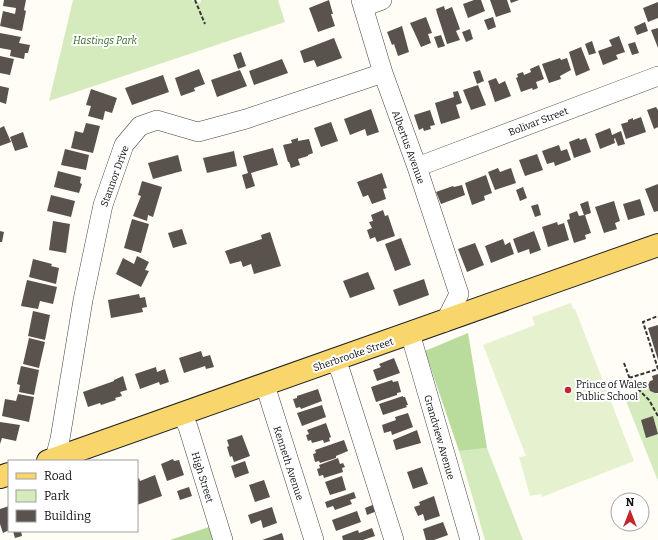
<svg xmlns="http://www.w3.org/2000/svg" width="658" height="540" viewBox="0 0 658 540" font-family="Bitter,serif">
<style>
.green{fill:#d5ebbd}
.forest{fill:#b9dc9c}
.pitch{fill:#e6f2cf}
.building{fill:#5a524d}
.lines{fill:none;stroke-linecap:round;stroke-linejoin:round}
.minor-casing{stroke:#444;stroke-width:20}
.major-casing{stroke:#222;stroke-width:24}
.path{stroke:#333;stroke-width:2;stroke-dasharray:4 2;stroke-linecap:butt}
.minor{stroke:#fff;stroke-width:19}
.major{stroke:#f9d66b;stroke-width:22}
.poi-dot{fill:#c4262e;stroke:#fff;stroke-width:1.5}
.labels{text-anchor:middle;stroke-width:4;stroke-linejoin:round;paint-order:stroke}
.park-label{font-size:10px;font-style:italic;fill:#2f6b1f;stroke:#fff}
.street-label{font-size:10px;fill:#111;stroke:#fff}
.poi-label{font-size:10px;fill:#111;stroke:#fff;text-anchor:start}
</style>
<rect width="100%" height="100%" fill="#fffdf5"/>
<path class="green" d="M73 0H191L200 3 201 0H278L285 22 49 101Z
M648 385 650 391 655 393H657L658 395V481L624 396Z
M487 448 523 540H485L459 451Z"/>
<path class="forest" d="M468 333 487 448 459 451 425 351Z
M209 527 213 540H170Z"/>
<path class="pitch" d="M571 303 573 309H575L634 461 542 497 541 494 530 496 519 457 526 456 483 345 535 325 532 317Z"/>
<path class="building" d="M4 0H26L24 10 26 11 22 31 0 26 3 11 15 14 16 8 3 6Z
M329 0 333 14H331L335 26 318 32 309 8Z
M474 0H481L485 11 468 18 463 4Z
M490 0H507L511 12 496 17Z
M510 0H519L511 3Z
M658 2V18L648 22 643 8Z
M444 6 445 10 452 7 460 29 456 31 460 40 447 44 437 13 436 9Z
M426 17 432 33 428 34 431 43 421 47 410 23Z
M493 17 496 27 488 30 484 20Z
M645 22 648 31 637 35 634 27Z
M402 26 409 52 398 56 394 44 392 45 387 32Z
M658 28V48L651 30Z
M470 29 473 39 466 42 462 32Z
M0 33 21 37 19 43 30 45 28 53H25L24 59 10 56 11 50 0 48Z
M441 35 445 46 438 48 434 37Z
M619 36 625 52 616 55 618 59 603 65 598 51 612 46 609 40Z
M334 38 342 58 317 67 314 60 304 63 300 51Z
M592 41 596 53 589 55 585 44Z
M635 42 639 53 632 55 628 44Z
M581 47 590 70 576 76 569 52Z
M241 52 246 66 238 69 233 55Z
M0 56 14 59 10 75 0 73Z
M560 58 561 60 567 58 571 70 560 76 561 79 549 83 542 64Z
M282 59 288 73 254 85 249 71Z
M539 65 544 79 536 82 538 88 533 90 532 88 521 92 516 78 518 77 517 74 523 72 524 75 531 72 530 69Z
M199 69 205 84 194 88 195 91 181 96 175 78Z
M240 70 247 86 217 97 211 80Z
M480 70 484 81 477 84 473 72Z
M163 75 169 92 132 105 125 88Z
M496 78 499 84 505 81 511 96 495 102 488 81Z
M478 85 486 105 471 110 463 90Z
M0 86 9 88 6 104 0 102Z
M91 89 117 98 112 113 105 111 103 120 88 116 91 106 86 105Z
M458 91 462 103 456 105 460 118 441 124 435 103 454 97 453 92Z
M656 107 658 110V127L654 129 647 110Z
M371 109 379 132 367 136 365 129 350 135 344 119Z
M430 110 435 125 430 126 431 129 424 131 423 128 419 130 414 115Z
M641 117 646 132 626 139 621 124 628 122V120L633 118V120Z
M331 122 338 141 321 147 314 128Z
M86 123 100 126 93 153 71 148 75 131 83 133Z
M4 126 11 142 0 146V128Z
M610 128 612 135 621 131 625 144 618 146 615 138 614 139 615 143 600 149 595 134Z
M23 132 28 147 15 151 10 137Z
M298 138V141L309 139 313 153 308 155V156L298 159 300 165 291 168 289 162H288L283 145 292 143 291 140Z
M579 138 580 140 586 138 591 152 574 158 569 142Z
M559 145 561 151 567 149 571 160 555 166 554 162 547 164 542 151Z
M273 148 278 165 251 173 255 186 246 189 242 175 248 173 243 156Z
M65 149 89 155 86 170 61 165Z
M234 151 237 166 207 173 203 158Z
M537 154 543 170 525 176 519 160Z
M178 155 182 171 153 179 148 163Z
M498 168 500 172 511 168 516 183 495 190 488 172Z
M58 171 81 177 80 183 82 184 79 193 54 187Z
M382 173 387 188 383 189 386 199 372 204 368 195 363 197 357 182Z
M486 175 492 193 484 196 485 200 472 205 465 183Z
M142 181 162 187 153 217 148 215 147 221 133 216 141 196 138 195Z
M658 184V211L654 212 645 189Z
M462 185 465 195 441 204 436 192 453 186 454 187Z
M523 187 527 198 520 201 516 190Z
M51 195 75 201 71 217 47 211Z
M640 199 645 215 628 220 623 204Z
M588 201 591 213 585 215 591 233 585 235 586 239 574 243 567 220 570 219 569 214 577 211 579 216 584 215 580 204Z
M614 201 620 221 615 223 617 229 604 233 595 207Z
M538 204 541 215 535 217 531 206Z
M383 210 385 216 388 215 395 236 377 242 375 237 370 239 367 230 372 228 369 222 373 221 371 215Z
M132 219 149 224 141 253 124 248Z
M53 221 70 224 66 253 49 250Z
M557 222 558 225 564 223 569 240 548 247 542 227Z
M182 229 187 244 173 248 168 233Z
M0 231 4 232 2 242H0Z
M534 231 541 250 530 254 529 249 518 253 513 239Z
M270 232 281 266 254 274 251 264 243 267 241 261 230 264 225 251 262 239 261 235Z
M401 238 411 265 395 271 385 244Z
M503 239 505 245 510 242 514 254 491 263 485 246Z
M475 243 484 265 467 272 458 249Z
M137 256 149 262 145 270 149 271 141 287 116 274 123 258 134 264Z
M33 259 52 264 51 266 59 268 56 284 29 277Z
M368 272 375 289 350 298 343 281Z
M424 279 429 295 399 306 393 290Z
M27 280 57 287 53 304 40 301 38 309 21 306Z
M139 294 140 298 145 297 147 307 142 308 143 312 111 318 108 300Z
M33 311 50 315 45 340 28 336Z
M658 325V360L648 328Z
M29 338 45 342 39 368 23 364Z
M201 351 203 357 210 355 214 367 206 369 205 366 184 373 179 358Z
M394 358 400 373 377 381 373 370 381 367 379 364Z
M21 366 39 370 34 395 19 392 20 385 17 384Z
M156 367 157 372 165 369 169 382 160 385 159 382 140 389 135 374Z
M658 374V393H655L650 391 648 385 650 381 653 380 652 376Z
M123 376 127 390 120 392 122 396 115 398 116 400 101 405 100 403 88 407 83 392 114 381V380Z
M392 380 393 382 398 381 401 392 397 393V395L376 402 371 387Z
M318 389 322 401 301 409 300 407 296 408 293 399 297 398V396Z
M18 394 34 397 29 422 2 416 5 399 16 401Z
M403 396V397H405L408 405H406L407 407 383 415 379 404Z
M322 405 326 417 302 426 297 413Z
M408 413 413 427 392 435 391 431 384 433 382 425 396 420 395 417Z
M653 416 658 434 646 438 641 420Z
M0 422 20 425 16 441 2 438 0 444Z
M326 423 331 437 329 438 330 441 324 443 323 440 312 443 311 440 308 441 306 435 309 434 307 430Z
M417 430 421 443 396 450 393 440Z
M242 435 250 456 234 462 232 456 230 457 227 447 229 446 227 440Z
M344 440 348 451 336 456V458L320 463 319 461 315 462 313 454 316 453 315 450Z
M338 458 340 464 343 463 345 467 342 468 343 472 324 478 323 475 319 476 317 469 320 468 319 465Z
M173 459 174 461 179 460 184 475 167 481 161 464Z
M245 461 249 473 235 478 231 466Z
M422 467 428 484 413 489 407 472Z
M155 475 162 496 137 505V479L139 478 140 481Z
M342 476 346 490 330 495 325 482Z
M264 480 270 497 255 502 249 485Z
M189 487 192 496 180 500 177 491Z
M354 492 356 498 350 500 352 504 335 510 333 506 327 508 325 502Z
M434 496 440 516 425 521 423 514 418 516 414 507 420 505 419 502Z
M375 504 377 511 367 515 365 508Z
M9 506V530L3 533 0 524V509Z
M272 507 277 523 263 528 261 520 251 524 248 515Z
M357 511 361 522 336 531 332 520Z
M443 522 448 535 434 540H426L423 529Z
M372 528 375 536 363 540H343L342 536 358 530 359 533Z
M13 531H21L22 536 15 538Z
M282 533 284 540H262Z"/>
<g class="lines">
<defs>
<path id="minor" d="M361 0 383 73 417 167 459 294 445 322
M363 7 382 0
M417 167 658 76
M410 333 470 540
M335 360 341 373 394 540
M265 385 314 540
M182 415 188 427 223 540
M55 458 60 439 83 300 103 205 124 145 140 126 157 120 198 132 246 119 383 73"/>
<path id="major" d="M48 461 658 245
M0 477 9 474"/>
</defs>
<use href="#minor" class="minor-casing"/>
<use href="#major" class="major-casing"/>
<path class="path" d="M195 0 205 24
M624 363 631 382 649 400 658 416
M629 378 658 369 643 322 658 316"/>
<use href="#minor" class="minor"/>
<use href="#major" class="major"/>
</g>
<circle class="poi-dot" cx="568" cy="390" r="4"/>
<g class="labels">
<g class="park-label">
<text x="105" y="44">Hastings Park</text>
</g>
<g class="street-label">
<text transform="translate(538 121) rotate(-21)" y="4">Bolivar Street</text>
<text transform="translate(409 147) rotate(70)" y="4">Albertus Avenue</text>
<text transform="translate(114 176) rotate(-70)" y="4">Stannor Drive</text>
<text transform="translate(353 354) rotate(-19)" y="4">Sherbrooke Street</text>
<text transform="translate(440 437) rotate(74)" y="4">Grandview Avenue</text>
<text transform="translate(289 463) rotate(72)" y="4">Kenneth Avenue</text>
<text transform="translate(203 477) rotate(73)" y="4">High Street</text>
</g>
<g class="poi-label">
<text x="576" y="388">Prince of Wales<tspan x="576" dy="12">Public School</tspan></text>
</g>
</g>
<rect x="8" y="460" width="130" height="72" fill="#ffffff" stroke="#a0a0a0"/>
<rect x="16" y="473" width="20" height="6" fill="#f9d66b" stroke="#a0a0a0"/>
<text x="44" y="480" font-size="12" fill="#111111">Road</text>
<rect x="16" y="490" width="20" height="12" fill="#d5ebbd" stroke="#a0a0a0"/>
<text x="44" y="500" font-size="12" fill="#111111">Park</text>
<rect x="16" y="510" width="20" height="12" fill="#5a524d" stroke="#a0a0a0"/>
<text x="44" y="520" font-size="12" fill="#111111">Building</text>
<g transform="translate(630 512)"><circle r="19" fill="#ffffff" stroke="#a0a0a0"/>
<path d="M0-3L7 15L0 10L-7 15Z" fill="#c4262e"/>
<text y="-6" font-size="11" font-weight="bold" text-anchor="middle" fill="#111111">N</text>
</g>
</svg>
